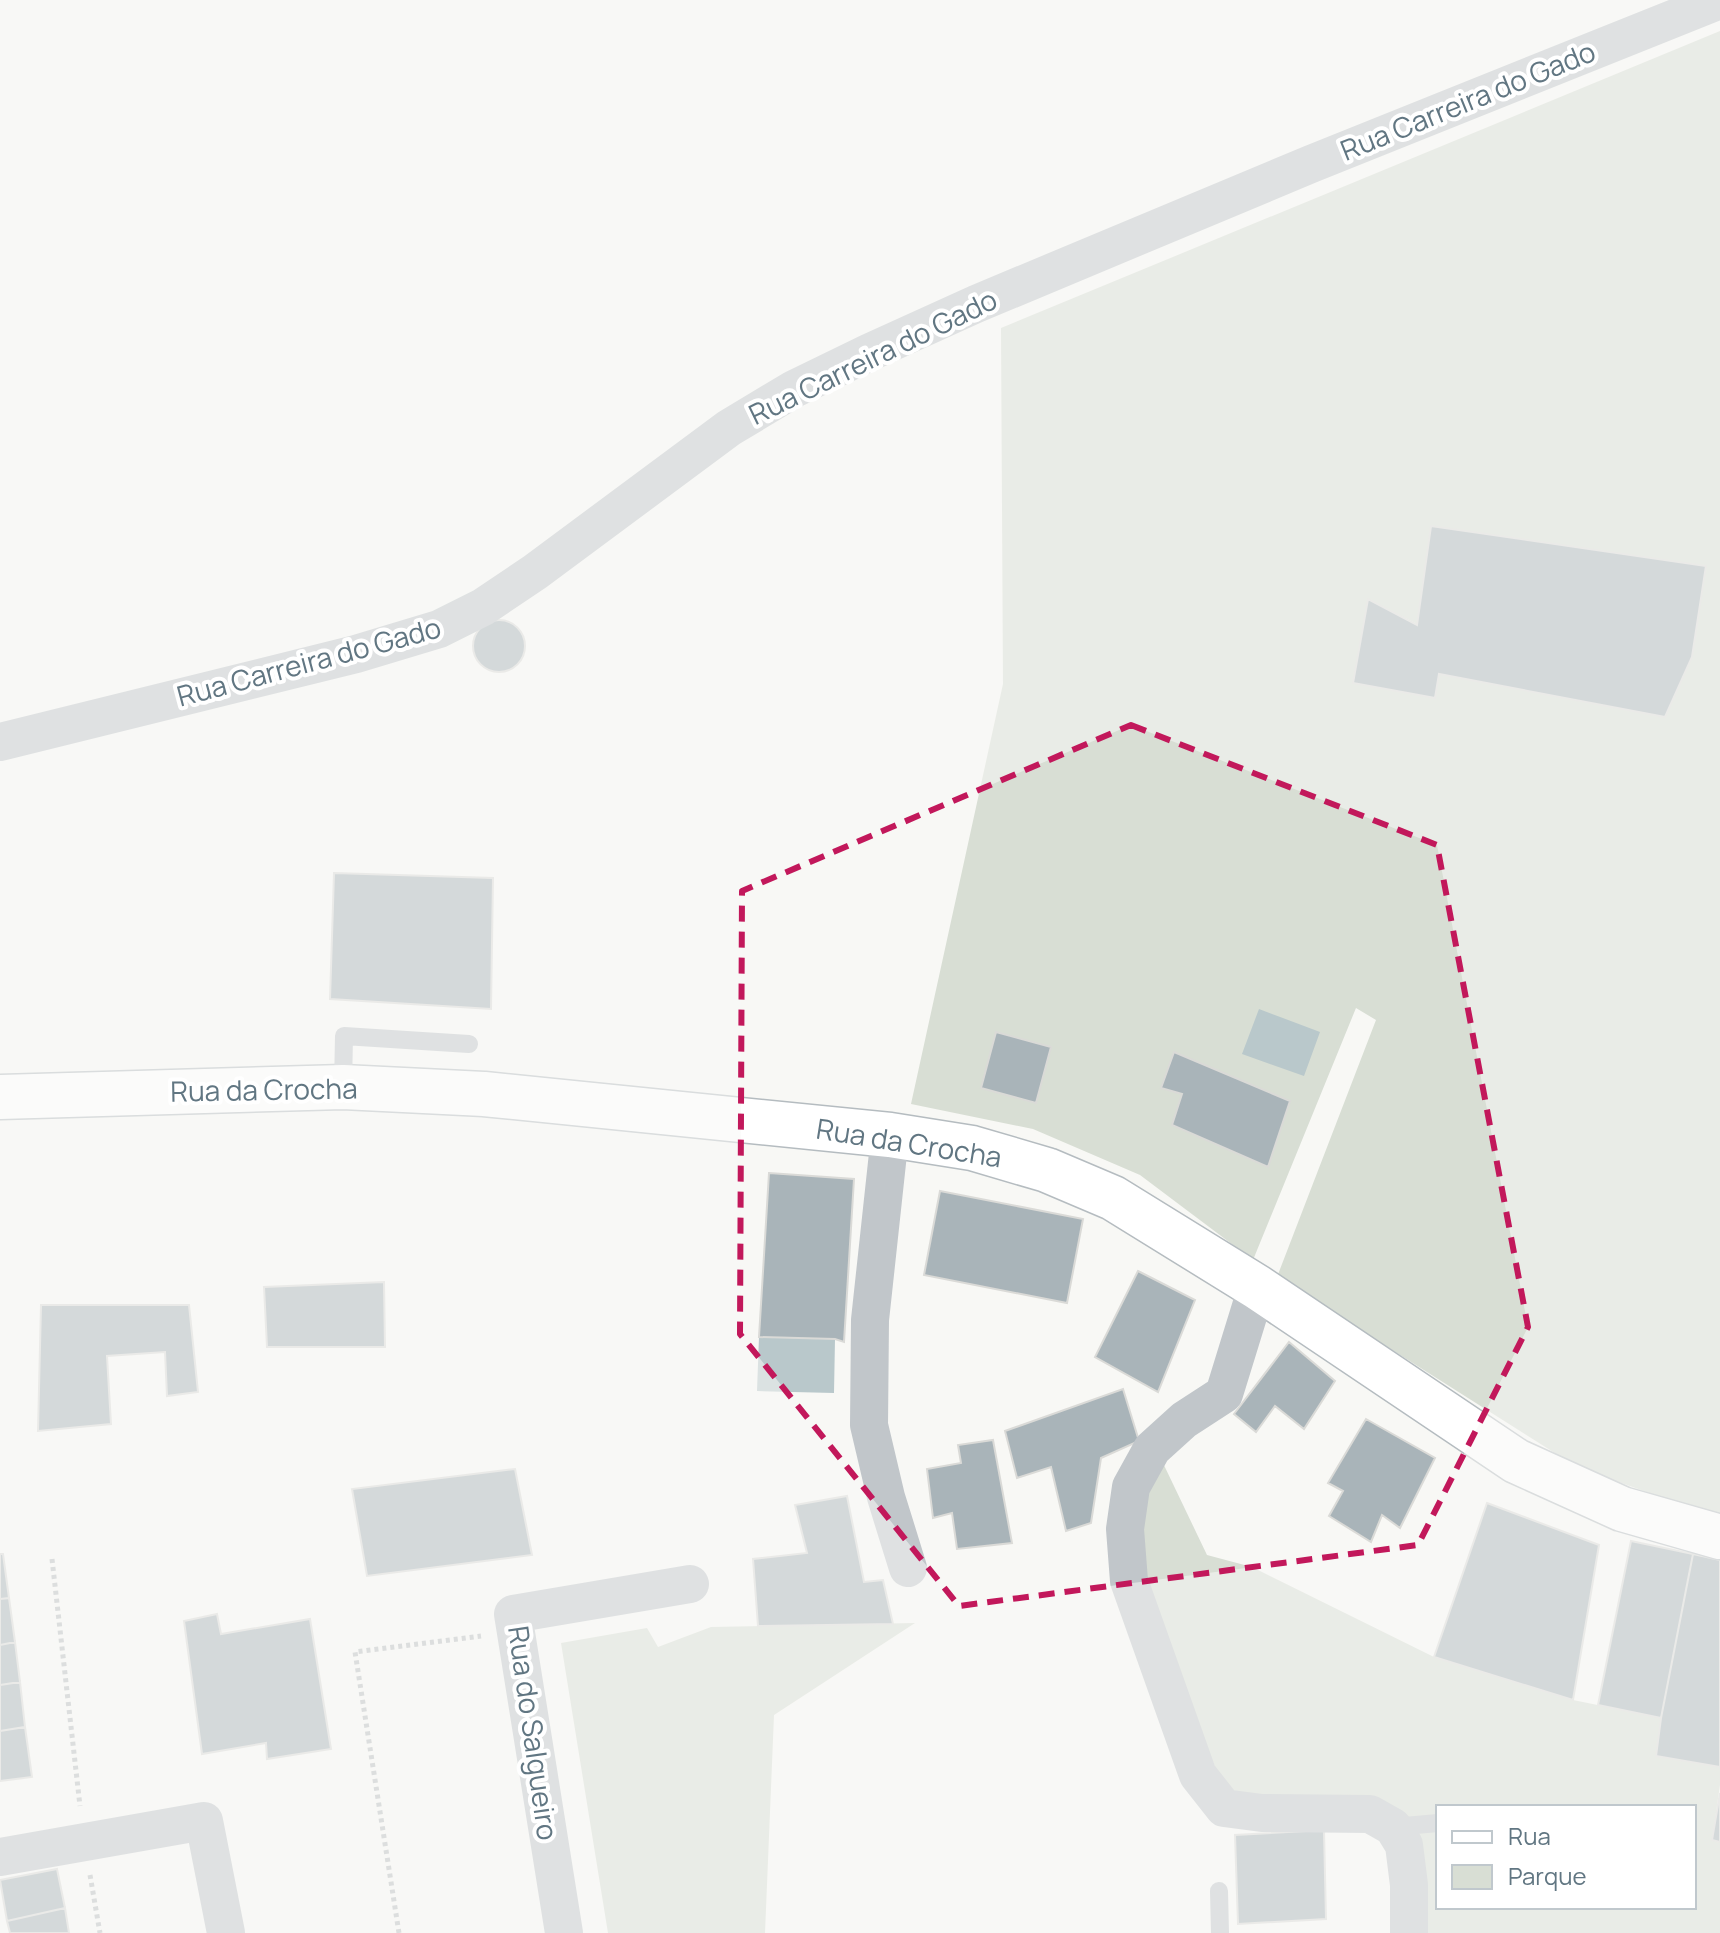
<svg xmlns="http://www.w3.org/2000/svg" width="1720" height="1933" viewBox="0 0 1720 1933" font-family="Manrope,sans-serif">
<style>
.green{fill:#d8ded4;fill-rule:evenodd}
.water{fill:#b9c8cb}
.building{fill:#a9b4b9;stroke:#dadad7;stroke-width:2}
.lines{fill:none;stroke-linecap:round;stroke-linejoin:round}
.secondary-casing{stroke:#b5bcc0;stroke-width:47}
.path{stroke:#bbbfc1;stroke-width:5;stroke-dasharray:4 4;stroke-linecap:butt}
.lane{stroke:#c1c6ca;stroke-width:18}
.street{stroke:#c1c6ca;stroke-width:38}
.secondary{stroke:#fff;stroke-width:44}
.marked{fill:none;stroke:#c2185b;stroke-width:6;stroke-dasharray:16 10;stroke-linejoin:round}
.labels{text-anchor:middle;stroke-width:8;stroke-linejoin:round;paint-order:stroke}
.street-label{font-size:28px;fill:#617682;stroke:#fff}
</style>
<rect width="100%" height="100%" fill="#f8f8f5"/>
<path class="green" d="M1720 31V1514L1680 1504 1577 1467 1277 1277 1376 1020 1356 1008 1253 1260 1140 1175 1033 1129 911 1104 1003 684 1001 328ZM1432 526 1706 566 1692 657 1665 717 1439 674 1435 697 1353 683 1368 599 1417 624Z
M1162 1461 1207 1555 1252 1567 1434 1657 1573 1700 1661 1718 1657 1756 1720 1767V1785L1712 1840 1720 1842V1933H1419L1415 1843 1227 1795 1135 1577 1140 1490ZM1438 1807H1694V1907H1438Z
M915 1623 774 1715 765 1933H608L561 1643 647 1628 658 1647 711 1627Z"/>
<path class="water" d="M1259 1009 1320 1032 1304 1076 1242 1054Z
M759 1337 835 1339 834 1393 757 1391Z"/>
<path class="building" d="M1431 526 1706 566 1692 657 1665 717 1439 674 1435 698 1353 683 1368 599 1417 625Z
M473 646a26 26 0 1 1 52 0a26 26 0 1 1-52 0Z
M334 873 493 878 491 1009 330 999Z
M996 1032 1051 1047 1036 1103 981 1088Z
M1174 1052 1290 1101 1268 1167 1172 1125 1182 1094 1161 1088Z
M769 1173 854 1179 844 1342 835 1339 759 1337Z
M940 1191 1083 1219 1067 1303 924 1275Z
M1138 1271 1195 1300 1158 1392 1095 1357Z
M384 1282 385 1347H267L264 1287Z
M41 1305H189L198 1392 167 1396 165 1352 107 1356 111 1424 38 1431Z
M1289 1342 1335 1381 1304 1429 1275 1406 1256 1432 1234 1414Z
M1123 1389 1139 1441 1101 1458 1091 1523 1066 1531 1051 1467 1017 1478 1005 1431Z
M1366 1419 1435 1458 1400 1528 1382 1515 1371 1542 1329 1516 1343 1491 1328 1483Z
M993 1440 1012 1543 957 1549 952 1513 933 1518 927 1469 961 1463 958 1445Z
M515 1469 532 1555 367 1576 352 1489Z
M847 1496 864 1582 883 1580 893 1624 758 1626 753 1559 807 1553 795 1505Z
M1487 1503 1599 1545 1573 1700 1434 1657Z
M1631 1541 1693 1554 1661 1718 1598 1705Z
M0 1554H3L9 1598 0 1599Z
M1693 1554 1720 1560V1767L1656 1756 1661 1718Z
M9 1598 15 1642 0 1645V1599Z
M217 1614 221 1634 310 1619 331 1749 267 1759 266 1743 202 1754 184 1621Z
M15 1642 20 1682 0 1685V1645Z
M20 1682 25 1727 0 1731V1685Z
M25 1727 32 1777 0 1781V1731Z
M1720 1793V1842L1712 1840Z
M1324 1830 1326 1919 1238 1924 1235 1835Z
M57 1869 65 1908 7 1921 0 1880Z
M65 1908 69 1933H10L7 1921Z"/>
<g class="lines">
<defs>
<path id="secondary" d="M0 1097 343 1087 484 1094 890 1135 972 1148 1047 1170 1113 1198 1257 1287 1516 1461 1622 1509 1720 1537"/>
</defs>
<use href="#secondary" class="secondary-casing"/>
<path class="path" d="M52 1559 80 1806
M90 1875 100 1933
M399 1933 355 1652 481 1636"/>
<path class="lane" d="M343 1087 344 1036 469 1044
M1393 1827 1438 1823
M1219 1891 1220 1933"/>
<path class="street" d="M0 742 356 654 439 629 483 607 535 572 729 428 794 389 868 353 976 304 1311 164 1720 0
M890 1135 870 1320 869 1425 886 1497 908 1568
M1257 1287 1224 1394 1184 1420 1152 1449 1131 1487 1125 1529 1129 1581 1198 1775 1224 1808 1262 1813 1370 1814 1393 1827 1404 1845 1409 1885V1933
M0 1857 204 1821 226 1933
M564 1933 513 1614 690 1584"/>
<use href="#secondary" class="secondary"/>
</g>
<path d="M0 0H1720V1933H0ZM1131 725 1437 845 1528 1327 1418 1545 959 1606 740 1334 742 891Z" fill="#f8f8f5" fill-opacity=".55" fill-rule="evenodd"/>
<path class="marked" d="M1131 725 1437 845 1528 1327 1418 1545 959 1606 740 1334 742 891Z"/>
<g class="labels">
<g class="street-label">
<text transform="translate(1468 101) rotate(-22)" y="10">Rua Carreira do Gado</text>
<text transform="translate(873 357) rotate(-26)" y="10">Rua Carreira do Gado</text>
<text transform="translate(309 662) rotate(-15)" y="10">Rua Carreira do Gado</text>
<text transform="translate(264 1090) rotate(-1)" y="10">Rua da Crocha</text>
<text transform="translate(909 1143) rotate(9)" y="10">Rua da Crocha</text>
<text transform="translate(533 1733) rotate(82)" y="10">Rua do Salgueiro</text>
</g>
</g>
<rect x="1436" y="1805" width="260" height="104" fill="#ffffff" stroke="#c0c8cd" stroke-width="2"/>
<rect x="1452" y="1831" width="40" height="12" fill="#ffffff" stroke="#c0c8cd" stroke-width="2"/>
<text x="1508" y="1845" font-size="24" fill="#617682">Rua</text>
<rect x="1452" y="1865" width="40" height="24" fill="#d8ded4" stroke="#c0c8cd" stroke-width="2"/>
<text x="1508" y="1885" font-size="24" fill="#617682">Parque</text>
</svg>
